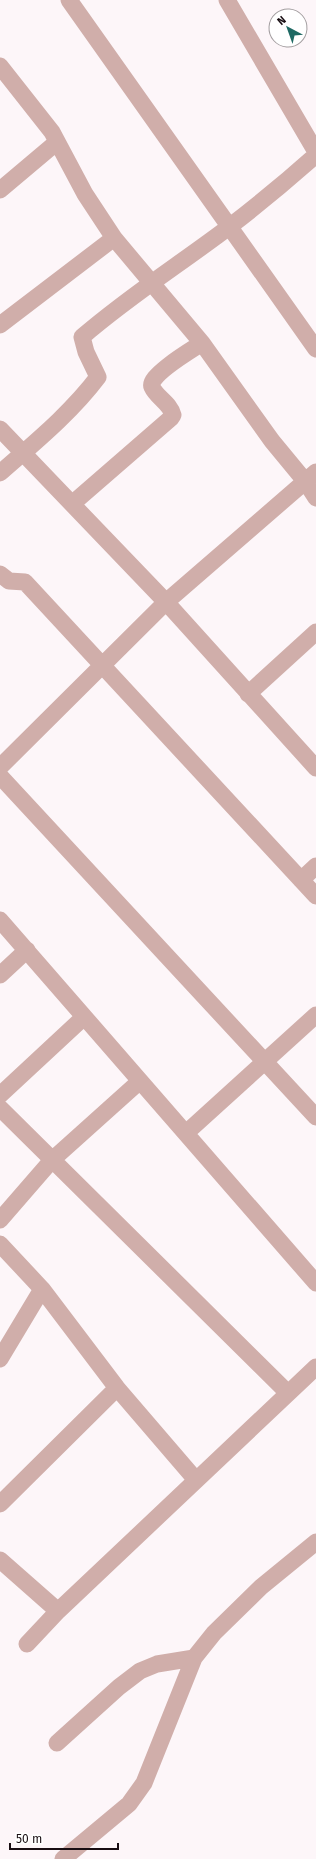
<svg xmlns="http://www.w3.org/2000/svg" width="316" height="1859" viewBox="0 0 316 1859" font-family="'Fira Sans',sans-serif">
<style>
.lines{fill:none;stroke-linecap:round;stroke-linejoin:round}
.minor{stroke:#d0aeaa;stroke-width:17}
</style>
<rect width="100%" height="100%" fill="#fdf6f9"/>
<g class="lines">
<path class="minor" d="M69 0 316 349
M227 0 316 152
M0 66 52 132 85 194 114 238 202 343 272 441 305 481 316 498
M0 190 57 142
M0 325 114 238
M0 429 166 602 316 768
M0 473C34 443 70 414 98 377L86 352 82 337C128 297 180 264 229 227 259 204 288 180 316 155
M72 504 171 418 173 415C170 403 157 398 152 387 147 376 193 349 202 343
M0 574 9 581 25 582 316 896
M248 694 316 632
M0 767 166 602 316 472
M0 776 316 1117
M301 880 316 866
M0 920 316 1283
M0 975 27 950
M0 1095 84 1017
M0 1108 288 1393
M186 1133 316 1015
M0 1220 52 1160 140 1081
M0 1244 42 1289 117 1388 196 1480
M0 1359 42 1289
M0 1504 117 1388
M0 1560 58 1611
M27 1644 58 1611 316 1367
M57 1743 119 1687 140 1671 157 1664 194 1658
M63 1859 129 1804 144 1783 194 1658 214 1633 261 1587 316 1542"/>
</g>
<g transform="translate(288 28) rotate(319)"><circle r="19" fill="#ffffff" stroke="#a39ea0"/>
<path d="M0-3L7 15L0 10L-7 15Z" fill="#1e6963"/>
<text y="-6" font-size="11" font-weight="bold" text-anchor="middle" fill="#180d12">N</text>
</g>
<path d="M10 1843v6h108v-6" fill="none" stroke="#180d12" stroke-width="2"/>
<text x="16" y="1843" font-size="12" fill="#180d12" stroke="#ffffff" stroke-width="3" paint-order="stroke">50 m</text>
</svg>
